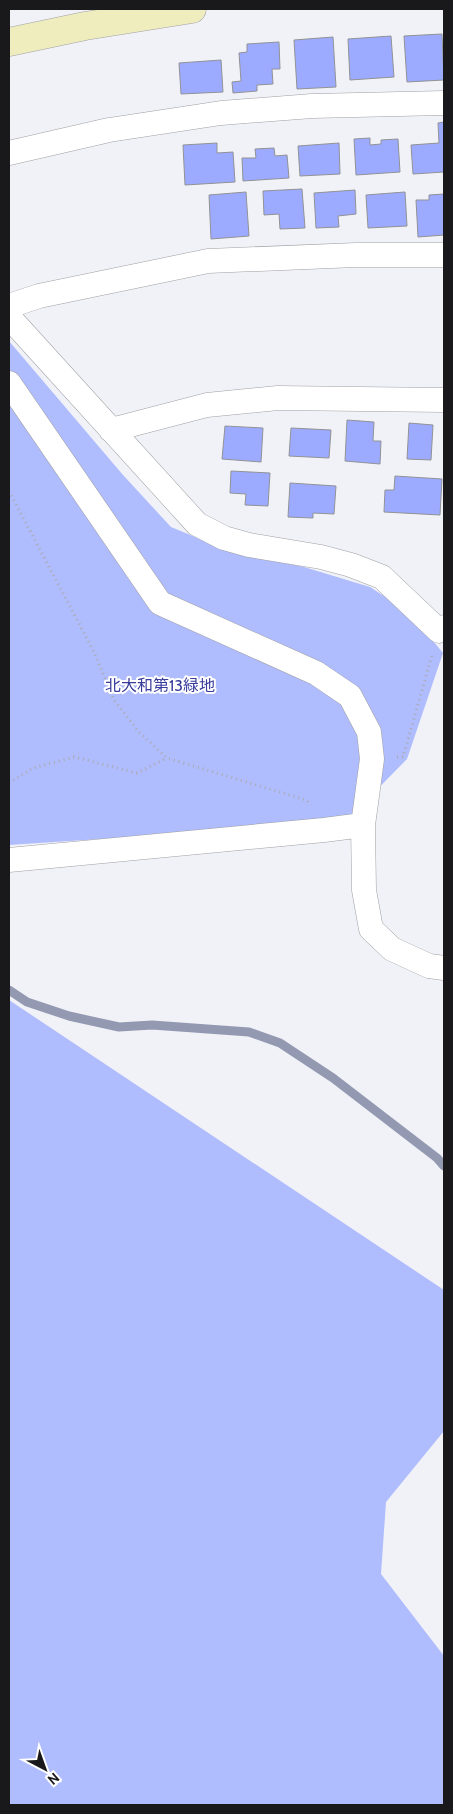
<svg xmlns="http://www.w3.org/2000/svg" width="453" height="1814" viewBox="0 0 453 1814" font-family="Cabin,'Noto Sans JP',sans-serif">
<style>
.green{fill:#afbcfe}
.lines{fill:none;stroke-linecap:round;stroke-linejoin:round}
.stream{stroke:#9499b2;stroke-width:9}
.building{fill:#9cabff;stroke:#919296}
.street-casing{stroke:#9fa0a4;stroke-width:25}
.secondary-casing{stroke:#9fa0a4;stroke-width:29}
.path{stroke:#ababaf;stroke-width:3;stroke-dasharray:1 4;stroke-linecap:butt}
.street{stroke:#fff;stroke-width:24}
.secondary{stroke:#efedbe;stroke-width:28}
.labels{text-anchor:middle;stroke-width:4;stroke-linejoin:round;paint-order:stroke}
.park-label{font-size:16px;fill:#383c9b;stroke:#fff}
</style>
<rect width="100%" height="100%" fill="#f1f2f7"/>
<path class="green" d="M9 341 123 475 171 527 229 551 304 567 370 587 410 613 443 653 407 759 350 817 282 827 9 845Z
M9 1000 444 1290V1431L386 1502 381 1574 444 1656V1805H9Z"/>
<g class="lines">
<path class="stream" d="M9 990 27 1002 69 1016 119 1027 152 1025 249 1032 280 1043 333 1078 437 1158 444 1166"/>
</g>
<path class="building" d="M442 34 444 80 407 82 404 36Z
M391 36 394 77 350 80 348 39Z
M333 37 336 87 297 89 294 40Z
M279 42 280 69H272L273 84 257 85V91L233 93 232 82 241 81 239 53 247 52V44Z
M221 60 223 92 181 94 179 63Z
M444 122V172L413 174 411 145 439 143 438 123Z
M370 138V145L381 144V140L398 139 400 172 356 175 354 139Z
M217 143V153L233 152 235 182 185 185 183 145Z
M339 143 340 174 300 176 298 146Z
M274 148 275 156 287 155 289 178 243 181 242 158H256L255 149Z
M302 189 305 228 280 229 279 214 264 215 263 191Z
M355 190 356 214 338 216 339 227 316 228 314 193Z
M246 192 249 236 211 239 209 195Z
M405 192 407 226 368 228 366 195Z
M444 194V235L418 237 416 200H429V195Z
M347 420 374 422 373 441H381L380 464 345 461Z
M409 423 433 425 431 460 407 459Z
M225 426 263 428 261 462 222 459Z
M291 428 331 430 329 458 289 456Z
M231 471 270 473 268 506 245 505 246 494 230 493Z
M395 476 442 479 440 515 384 512 385 490H394Z
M290 483 336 486 334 514 313 513V518L288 517Z"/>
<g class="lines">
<defs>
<path id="street" d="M9 153 109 130 221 113 312 106 444 103
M9 306 39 296 208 261 356 255H444
M9 317 197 524 224 538 249 545 321 557 351 565 382 577 439 631 444 627
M9 383 160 603 316 673 350 696 369 732 372 759 363 825 364 890 371 929 392 949 429 966 444 968
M111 430 207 405 278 398 444 400
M9 860 324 830 363 825"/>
<path id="secondary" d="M9 42 85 26 192 9"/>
</defs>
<use href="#street" class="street-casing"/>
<use href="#secondary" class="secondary-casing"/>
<path class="path" d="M9 491 94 652 114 700 139 732 167 758 306 800 311 805
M397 757H403L432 655
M9 783 33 768 74 757 137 773 167 758"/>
<use href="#street" class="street"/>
<use href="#secondary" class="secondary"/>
</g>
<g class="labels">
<g class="park-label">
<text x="160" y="691">北大和第13緑地</text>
</g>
</g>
<rect width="453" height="1814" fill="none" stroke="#19191b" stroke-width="20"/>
<g transform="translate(45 1769) rotate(139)" stroke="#ffffff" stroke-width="4" paint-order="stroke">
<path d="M0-4L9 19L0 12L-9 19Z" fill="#19191b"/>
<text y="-8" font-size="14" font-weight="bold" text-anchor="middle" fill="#19191b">N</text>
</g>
</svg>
